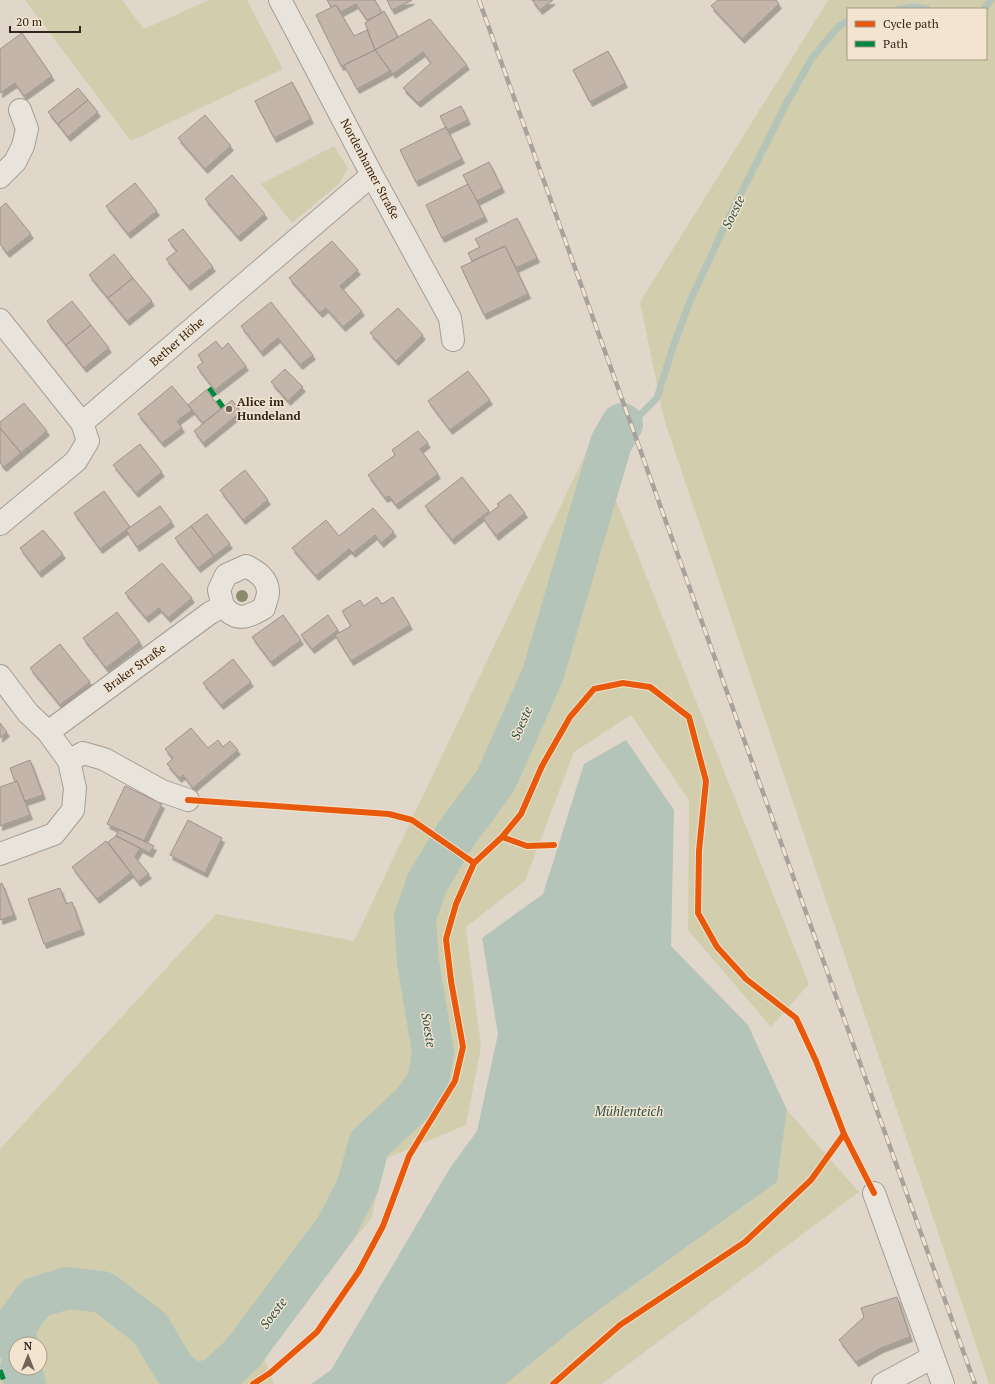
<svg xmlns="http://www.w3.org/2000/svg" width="995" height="1384" viewBox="0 0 995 1384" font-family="'PT Serif',serif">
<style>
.green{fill:#d2cead;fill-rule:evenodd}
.water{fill:#b5c4b9}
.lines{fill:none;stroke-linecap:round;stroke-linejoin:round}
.stream{stroke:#b5c4b9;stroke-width:7}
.river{stroke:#b5c4b9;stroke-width:42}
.building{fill:#c4b5ab;stroke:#a0938a;filter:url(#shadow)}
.minor-casing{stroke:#a59d93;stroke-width:24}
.minor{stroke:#e8e3db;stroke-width:22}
.rail-casing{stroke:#a8a29c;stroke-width:4.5}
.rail{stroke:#f2e4cf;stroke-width:3;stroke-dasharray:9;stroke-linecap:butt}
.quiet{stroke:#00873e;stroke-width:5;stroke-dasharray:10 5;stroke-linecap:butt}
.cycleway-casing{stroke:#f2e4cf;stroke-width:8}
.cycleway{stroke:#e8590c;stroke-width:6}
.tree{fill:#8c8b6f}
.poi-dot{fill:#6f635a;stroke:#f2e4cf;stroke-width:1.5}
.labels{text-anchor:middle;stroke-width:3;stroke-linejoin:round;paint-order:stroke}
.street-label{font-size:12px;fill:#32251d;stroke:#f2e4cf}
.poi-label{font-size:12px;font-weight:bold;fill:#32251d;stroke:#f2e4cf;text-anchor:start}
.water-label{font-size:13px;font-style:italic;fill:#2d514b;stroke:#f2e4cf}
</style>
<defs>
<filter id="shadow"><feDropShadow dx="2.5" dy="4.5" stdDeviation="0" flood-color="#0004"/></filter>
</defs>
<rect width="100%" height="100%" fill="#e0d7ca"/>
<path class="green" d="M25 0H122L144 29 209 0H247L283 69 131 141Z
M828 0H995V1384H989L664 419 640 302ZM848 9H986V59H848Z
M334 146 348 168 339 184 292 223 261 184Z
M592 440 809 984 771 1027 688 930 689 800 631 715 574 752 525 881 466 927 481 1047 466 1125 385 1159 371 1219 261 1350 274 1384H0V1149L216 914 354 941ZM16 1344H40V1368H16Z
M787 1110 859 1192 602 1384H506L581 1323 777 1182Z"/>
<path class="water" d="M626 740 674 810 671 946 748 1025 787 1110 777 1182 581 1323 506 1384H311L331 1370 450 1168 477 1131 498 1034 482 938 543 894 584 764Z"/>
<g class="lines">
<path class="stream" d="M899 9 914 7 927 9
M984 9 991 0
M640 415 657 398 673 347 690 301 729 217 787 102 812 58 839 26 848 21"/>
<path class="river" d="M16 1344 15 1326 35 1298 67 1288 103 1292 150 1328 175 1370 192 1383 214 1380 243 1353 336 1228 358 1185 369 1144 412 1104 428 1082 433 1052 418 962 415 918 427 883 455 836 496 780 543 674 611 443 622 424
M21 1368 25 1384"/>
</g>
<path class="building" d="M327 0H375L382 13 367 20 356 4 341 12 336 5 331 7Z
M387 0H412L392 10Z
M532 0H553L540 10Z
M718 0H776L779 4 742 39 711 6Z
M336 5 354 36 367 30 375 50 344 65 341 66 316 15Z
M384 11 398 37 375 50 365 23Z
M430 19 467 65 418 103 403 88 431 63 423 52 393 74 375 50Z
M22 33 52 76 24 96 15 83 0 93V49Z
M375 50 390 71 357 89 344 65Z
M608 51 625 83 590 102 573 70Z
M292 82 311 119 274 138 255 101Z
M78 88 88 100 58 124 48 112Z
M88 100 98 112 68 137 58 124Z
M461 106 468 120 447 130 440 116Z
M205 115 231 146 205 169 178 138Z
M446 127 462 159 416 182 400 150Z
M489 162 502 188 477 201 463 175Z
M232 175 265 214 238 237 205 199Z
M135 183 157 211 128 234 106 206Z
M468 184 485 217 442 238 426 205Z
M6 203 31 234 7 253 0 244V208Z
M517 218 537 258 516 268 505 246 472 261 468 253 480 247 475 239Z
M183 229 213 267 188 286 166 259 177 251 168 240Z
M332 241 358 270 340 286 362 311 343 327 326 308 320 313 289 278Z
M505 246 528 294 484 315 461 267Z
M114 254 133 278 108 298 89 275Z
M133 278 152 301 127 321 108 298Z
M72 301 91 325 66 345 47 321Z
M271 302 313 355 300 365 278 338 261 352 241 326Z
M398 308 423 335 396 361 370 333Z
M91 325 109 348 84 368 66 345Z
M216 341 222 349 228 343 246 366 215 390 197 367 203 362 198 355Z
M285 369 303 387 288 401 271 382Z
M468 371 490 400 450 430 428 401Z
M172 386 192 410 177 421 182 428 162 443 138 414Z
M206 390 221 409 203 423 188 405Z
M232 400 241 412 203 443 194 431Z
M24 403 47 431 21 453 0 428V422Z
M0 428 21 453 4 467 0 463Z
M418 431 428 443 420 449 438 474 396 505 389 496 385 498 368 475 395 455 392 450Z
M140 444 162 472 136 493 113 465Z
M245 470 268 500 243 520 220 490Z
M462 477 489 511 452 540 425 506Z
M104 491 130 527 100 549 74 513Z
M510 494 525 513 496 536 483 518 499 506 497 504Z
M160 506 172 522 137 547 126 530Z
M373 508 394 532 381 543 375 535 353 553 349 549 316 576 292 548 326 520 339 536Z
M207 514 230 544 214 556 191 526Z
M191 526 214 556 198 568 175 538Z
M43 530 63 554 39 573 20 548Z
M162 563 192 598 168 618 159 608 146 618 125 593Z
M377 597 382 604 393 597 410 625 351 661 335 635 351 626 342 611 360 600 364 606Z
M117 612 140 642 106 668 83 638Z
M283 615 301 640 271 662 252 637Z
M328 615 338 630 312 649 301 635Z
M60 644 90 682 60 705 30 668Z
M233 659 251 682 221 705 203 683Z
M0 723 7 732 0 738Z
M191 728 208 748 218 740 223 747 230 741 238 750 193 788 183 775 179 778 167 764 173 758 165 749Z
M30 760 43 795 25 801 17 781 15 782 10 768Z
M17 781 30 815 0 826V787Z
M125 786 162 804 144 841 107 824Z
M188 820 222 838 205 873 170 855Z
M119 829 154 846 150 853 116 836Z
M116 836 140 848 135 857 149 874 138 882 108 842Z
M106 841 131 873 97 899 72 867Z
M2 883 14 915 0 920V884Z
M60 888 66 904 72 902 82 930 44 944 28 899Z
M897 1297 910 1337 881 1348 856 1362 839 1340 864 1317 861 1308Z"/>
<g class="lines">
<defs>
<path id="minor" d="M280 0 372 175 450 318 453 340
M0 177 15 162 23 146 27 129 20 110
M0 320 82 423 372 175
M0 524 76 461 88 441 82 423
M0 676 28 713 48 732 69 761 75 788 73 810 54 834 0 854
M48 732 210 613 223 606C237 623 248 617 264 608 265 603 268 597 268 592 268 578 256 571 246 566L226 575 219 590 223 606
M69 761 83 753 104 759 162 791 188 800
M874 1193 943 1384
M883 1384 933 1357"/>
</defs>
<use href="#minor" class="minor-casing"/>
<use href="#minor" class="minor"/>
<defs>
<path id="rail" d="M479 0 975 1384"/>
</defs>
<use href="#rail" class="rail-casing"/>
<use href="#rail" class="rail"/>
<path class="quiet" d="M209 388 223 407
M0 1370 5 1384"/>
<defs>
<path id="cycleway" d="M188 800 389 814 412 820 474 863
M502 837 527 846 554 845
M253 1384 270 1373 317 1332 359 1271 383 1226 409 1156 455 1081 463 1047 451 981 446 939 456 904 474 863 502 837 521 814 542 766 570 717 594 689 623 683 650 687 689 717 706 781 699 851 698 913 717 947 746 979 796 1018 816 1061 844 1134 874 1193
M553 1384 620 1325 745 1242 811 1180 844 1134"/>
</defs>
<use href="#cycleway" class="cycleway-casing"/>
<use href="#cycleway" class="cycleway"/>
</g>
<circle class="tree" cx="242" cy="596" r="6"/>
<circle class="poi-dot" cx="229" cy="409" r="4"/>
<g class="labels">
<g class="street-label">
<text transform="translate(370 169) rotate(62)" y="4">Nordenhamer Straße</text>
<text transform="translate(177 342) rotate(-41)" y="4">Bether Höhe</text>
<text transform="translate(135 668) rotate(-36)" y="4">Braker Straße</text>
</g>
<g class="poi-label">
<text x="237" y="406">Alice im<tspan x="237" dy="14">Hundeland</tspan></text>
</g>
<g class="water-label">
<text transform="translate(733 212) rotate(-64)" y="5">Soeste</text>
<text transform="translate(521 723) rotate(-66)" y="5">Soeste</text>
<text transform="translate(429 1030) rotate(81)" y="5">Soeste</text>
<text x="629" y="1116">Mühlenteich</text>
<text transform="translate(273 1313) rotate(-53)" y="5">Soeste</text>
</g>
</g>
<rect x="847" y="8" width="140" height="52" fill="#f2e4cf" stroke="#a59888"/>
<rect x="855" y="21" width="20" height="6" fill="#e8590c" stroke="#a59888"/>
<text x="883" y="28" font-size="12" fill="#32251d">Cycle path</text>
<rect x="855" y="41" width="20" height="6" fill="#00873e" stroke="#a59888"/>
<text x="883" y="48" font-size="12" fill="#32251d">Path</text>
<g transform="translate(28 1356)"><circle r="19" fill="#f2e4cf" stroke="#a59888"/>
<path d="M0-3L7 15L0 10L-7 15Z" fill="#6f635a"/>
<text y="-6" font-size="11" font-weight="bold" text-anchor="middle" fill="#32251d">N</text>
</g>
<path d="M10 26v6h70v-6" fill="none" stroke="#32251d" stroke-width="2"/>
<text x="16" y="26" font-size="12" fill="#32251d" stroke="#f2e4cf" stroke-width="3" paint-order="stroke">20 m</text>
</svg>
